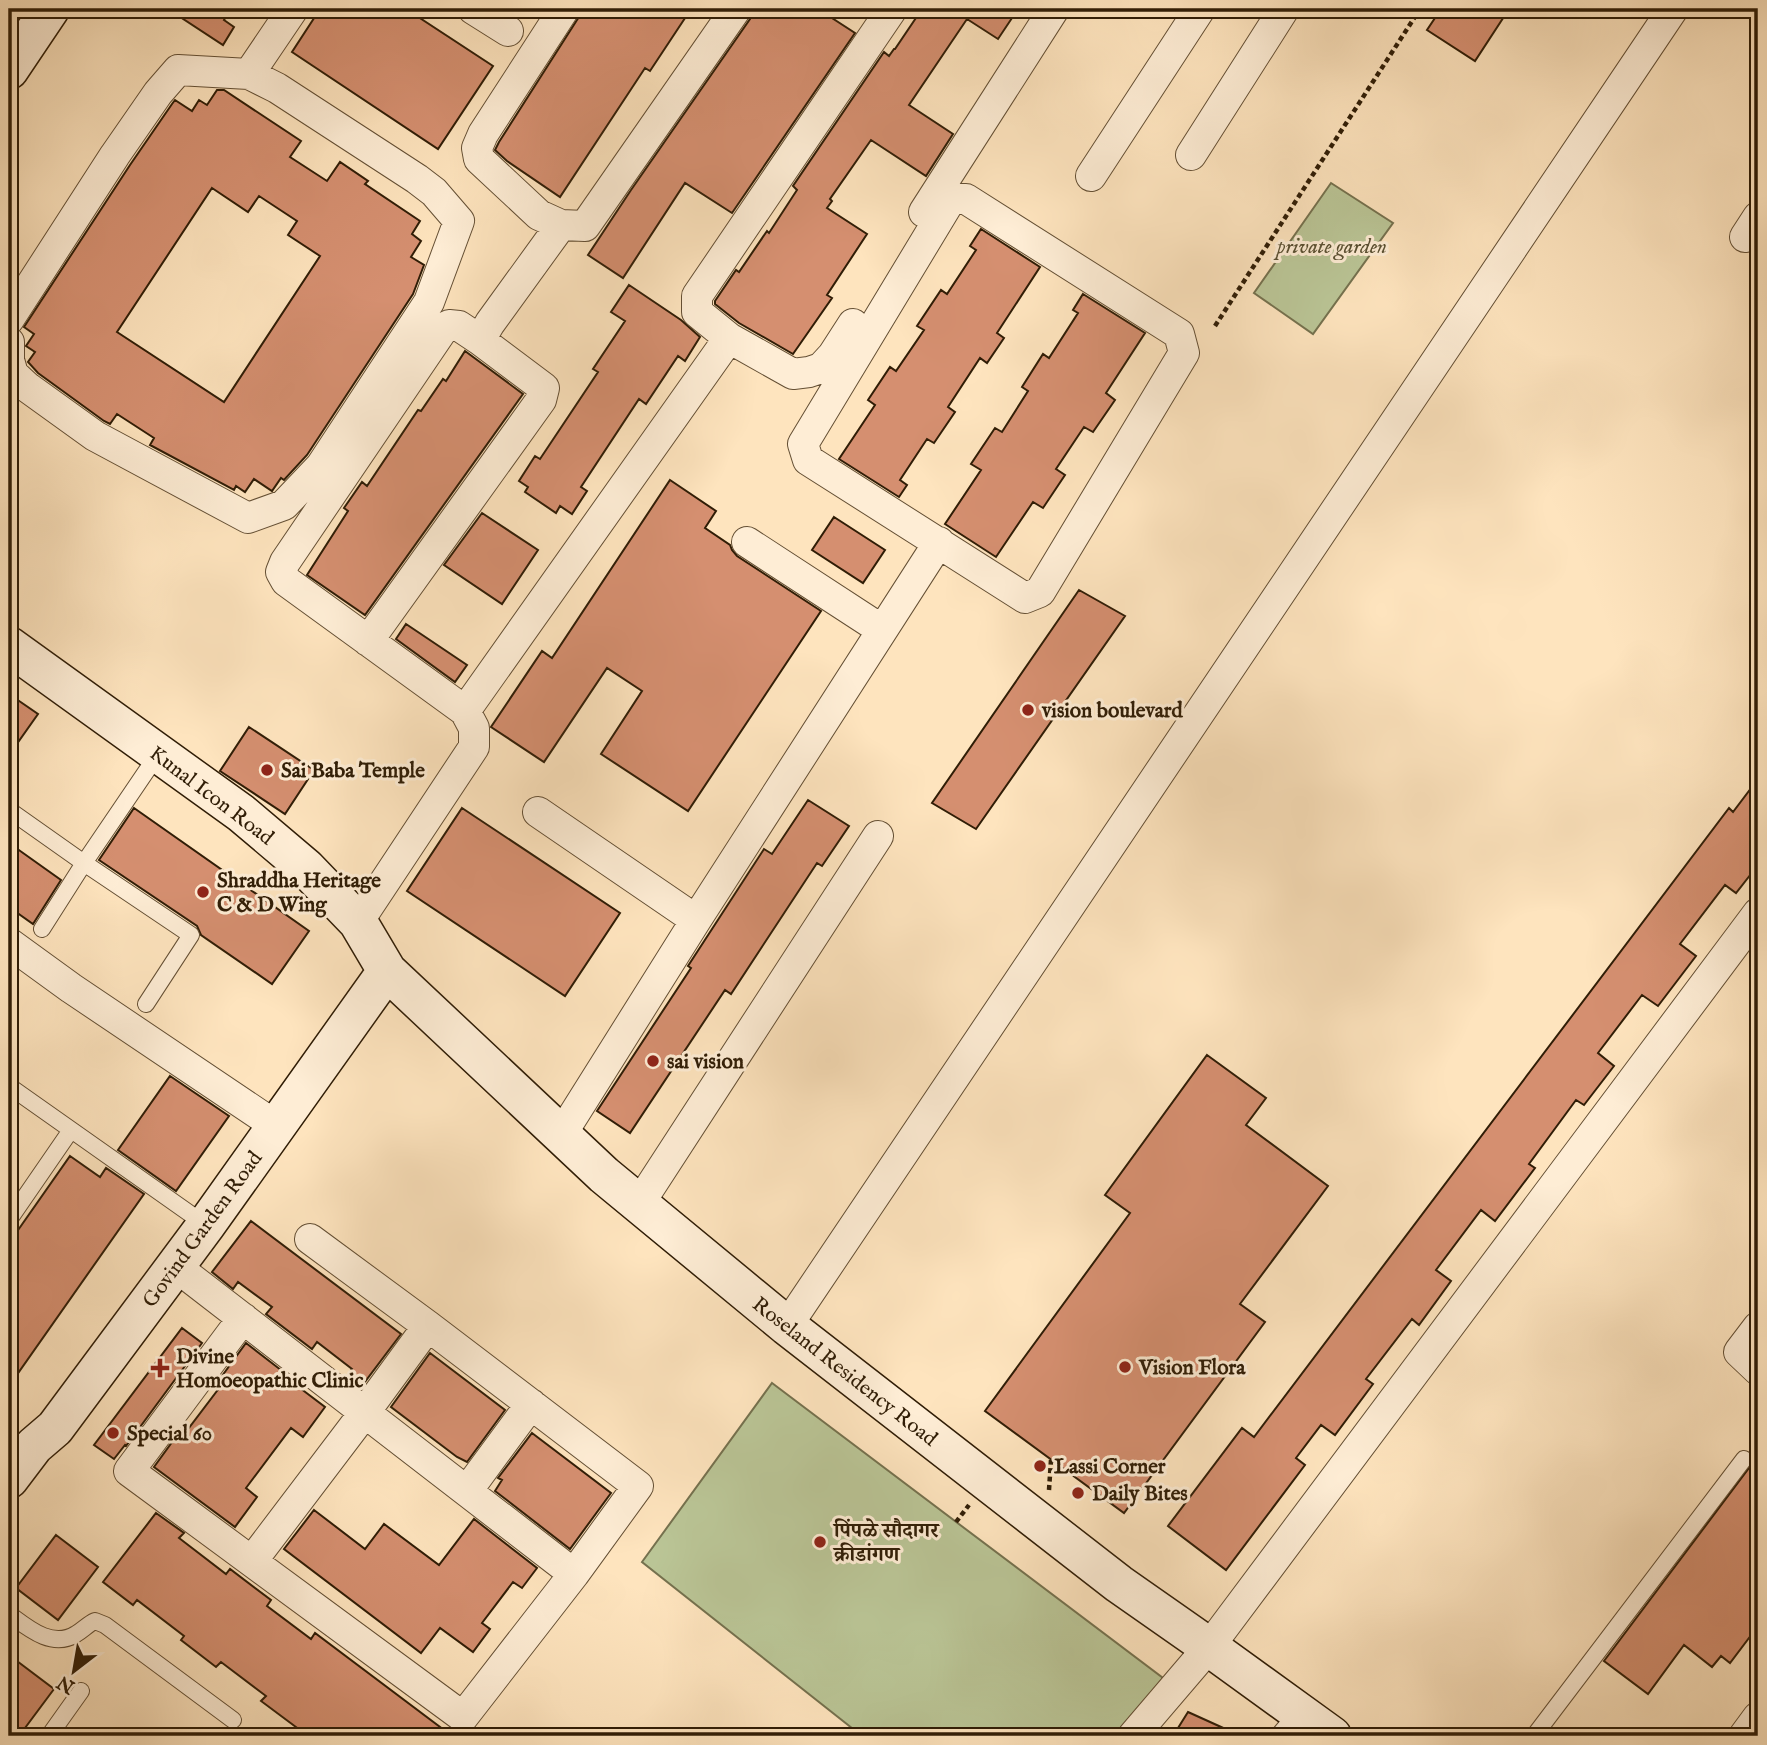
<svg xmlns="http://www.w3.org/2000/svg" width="1767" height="1745" viewBox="0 0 1767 1745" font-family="'IM FELL English','Noto Serif Devanagari',serif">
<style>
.green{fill:#bac596;stroke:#75714e;stroke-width:2}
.building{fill:#d58f70;stroke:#301d06;stroke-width:2;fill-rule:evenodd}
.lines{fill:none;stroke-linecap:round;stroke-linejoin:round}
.lane-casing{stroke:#644f34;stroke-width:18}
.street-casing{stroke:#644f34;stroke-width:32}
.secondary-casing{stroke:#301d06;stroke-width:41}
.path{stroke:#301d06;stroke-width:4.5;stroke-dasharray:5 3.5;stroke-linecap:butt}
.lane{stroke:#feedd5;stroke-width:16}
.street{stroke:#feedd5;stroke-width:30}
.secondary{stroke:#feedd5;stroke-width:38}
.poi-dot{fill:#8f2418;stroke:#feedd5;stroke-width:2.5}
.labels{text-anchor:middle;stroke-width:6;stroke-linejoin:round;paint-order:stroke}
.park-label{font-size:21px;font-style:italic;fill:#594f31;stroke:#feedd5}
.poi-label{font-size:21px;font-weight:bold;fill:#301d06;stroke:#feedd5;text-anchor:start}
.street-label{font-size:21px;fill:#301d06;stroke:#feedd5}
</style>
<rect width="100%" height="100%" fill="#fee4be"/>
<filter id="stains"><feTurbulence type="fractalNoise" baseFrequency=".00286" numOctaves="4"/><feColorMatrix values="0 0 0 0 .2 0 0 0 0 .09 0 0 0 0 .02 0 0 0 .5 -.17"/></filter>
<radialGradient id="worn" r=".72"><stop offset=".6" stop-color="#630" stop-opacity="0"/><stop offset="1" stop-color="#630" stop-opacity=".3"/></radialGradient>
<path class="green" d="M1331 183 1393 223 1313 334 1254 293Z
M772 1383 1163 1678 1117 1736H862L642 1562Z"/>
<path class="building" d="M168 9H231L224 20 234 27 223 45Z
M320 9H406L493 66 438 149 292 52Z
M584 9H691L650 71 645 68 560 197 507 161 495 150 499 142Z
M754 9H818L855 33 732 213 685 183 623 278 588 255 631 190 750 19Z
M922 9H1018L998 39 967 19 909 105 953 134 926 176 871 140 830 199 832 201 827 208 867 234 827 295 832 298 793 354 739 323 715 304V301L736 270 739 272 767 231 769 233 797 190 793 186 884 52 889 56 894 49H895Z
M1441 9H1509L1475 61 1427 30Z
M217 90H224L301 141 290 157 327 181 340 162 368 181 365 184 420 221 412 234 421 241 411 257 424 265 413 294 307 455 284 480 281 478 272 491 254 479 245 492 236 486 234 490 150 445 154 438 117 414 110 424 104 421 38 373 28 362 35 352 26 346 34 334 24 327 130 165 172 104 175 100 192 111 199 100 207 105ZM212 188 248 212 259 196 297 221 288 235 320 256 224 402 117 332Z
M981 229 1040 267 997 333 1004 338 987 363 980 358 948 407 955 412 934 443 927 439 900 480 907 485 899 497 839 459 875 405 868 400 890 367 896 371 924 330 917 326 941 290 947 294 976 250 970 246Z
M629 285 681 320 700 337 685 361 678 356 646 404 639 399 581 487 587 491 572 514 560 506 556 513 525 492 528 487 519 481 535 456 540 459 598 372 593 369 625 321 611 312Z
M1083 294 1145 333 1106 393 1115 400 1093 432 1084 427 1056 469 1065 475 1043 508 1033 502 996 557 945 524 981 470 971 464 995 428 1002 432 1028 391 1022 387 1043 354 1049 358 1078 313 1073 310Z
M465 351 523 394 365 615 307 575 348 511 344 508 362 482 367 486 418 410 421 411 443 379 446 381Z
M670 480 716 511 705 528 730 545 732 550 737 556 821 611 688 811 601 754 642 691 607 668 544 762 491 727 542 651 552 658Z
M482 513 538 550 502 604 444 565Z
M834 517 885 550 863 583 812 550Z
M1079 590 1125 616 976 829 932 803Z
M406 624 467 665 455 682 396 639Z
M9 694 38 714 9 755Z
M249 727 314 770 285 814 220 771Z
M1758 779V865L1736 893 1725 885 1680 944 1696 956 1658 1006 1642 995 1598 1053 1614 1066 1584 1105 1576 1100 1529 1164 1535 1168 1495 1221 1481 1210 1436 1270 1451 1281 1419 1325 1412 1319 1366 1379 1373 1384 1335 1435 1321 1425 1296 1458 1305 1465 1226 1570 1168 1526 1242 1428 1254 1437 1729 808 1733 812Z
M808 800 849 826 822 866 817 863 731 994 725 990 630 1133 597 1111 691 968 688 966 764 849 772 854Z
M134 808 309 931 272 984 201 935 197 926 99 860Z
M462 808 620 913 565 996 407 891Z
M9 843 61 880 33 924 9 907Z
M1207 1055 1266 1098 1246 1125 1328 1186 1240 1304 1265 1322 1124 1513 985 1411 1130 1213 1105 1195Z
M170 1076 229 1116 176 1191 118 1150Z
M70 1156 100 1177 106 1168 144 1194 9 1386V1243Z
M251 1221 401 1334 361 1387 347 1377 352 1369 317 1342 312 1349 266 1314 272 1307 238 1282 233 1289 212 1272Z
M182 1328 202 1343 126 1446 125 1445 114 1459 94 1445Z
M246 1343 290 1377 288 1379 325 1407 303 1437 291 1428 246 1488 257 1497 235 1527 154 1467 178 1434 182 1437 226 1379 222 1376Z
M430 1353 505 1410 467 1462 457 1457 391 1407Z
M532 1433 611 1493 570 1549 495 1491 502 1480 498 1478Z
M1758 1456V1626L1730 1663 1721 1656 1712 1667 1684 1645 1648 1694 1604 1661Z
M314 1510 365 1549 384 1524 439 1565 474 1519 537 1568 522 1588 513 1582 482 1623 490 1629 473 1652 440 1628 421 1653 284 1549Z
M156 1513 184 1533 179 1538 226 1574 230 1569 271 1600 267 1606 311 1639 315 1633 452 1736H308L261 1701 266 1696 221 1662 216 1667 181 1640 184 1636 137 1600 133 1605 103 1582Z
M56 1535 98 1567 58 1620 16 1588Z
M9 1655 54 1689 19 1736H9Z
M1188 1712 1241 1736H1173Z"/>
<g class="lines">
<defs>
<path id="lane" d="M9 810 84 863 42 929
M146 1004 191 935 84 863 158 754
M9 1086 206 1225
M9 1220 71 1130
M9 1614C28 1628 52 1649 76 1634 83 1630 88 1624 95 1621L105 1625 233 1720
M49 1736 81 1691
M1278 1736 1298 1712
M1534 1736 1744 1459"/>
<path id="street" d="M473 9 508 31
M564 9 483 134 477 148 479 159 539 215 561 225 585 226 736 9
M1191 155 1284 9
M1091 176 1200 9
M951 199H966L1179 334 1184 353 1040 592 1025 598 808 460 803 444Z
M924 212 1054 9
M1745 237 1758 217
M9 319 115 155 158 93 178 70 249 74 293 9
M853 324 833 355 821 368 809 372 793 374 729 338 697 312V296L892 9
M9 342V360L13 374 27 387 95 436 248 518 284 505 321 466 429 302 459 221 434 192 417 179 277 88 249 74
M747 542 882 630
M368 641 541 400 544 388 480 340
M465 711 729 338
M538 812 696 920
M358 922 474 747V728L465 711 286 581 281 572 285 562 443 329 449 325 459 326 480 340 490 323 561 225
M9 943 71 988 276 1126
M561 1135 696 920 939 542
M639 1204 878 836
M175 1266 574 1574
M243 1318 129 1471 463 1717 574 1574 638 1486 428 1326 310 1239
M787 1326 1673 9
M1758 1327 1739 1352 1758 1370
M467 1491 531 1404
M252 1561 365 1412 428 1326
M1133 1736 1209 1647 1758 913
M1744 1736 1758 1717"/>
<path id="secondary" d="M9 70 50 9
M9 646 241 813 306 868 358 922 387 971 604 1175 787 1326 1119 1584 1209 1647 1332 1736
M9 1479 34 1446 55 1428 206 1225 387 971"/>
</defs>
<use href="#lane" class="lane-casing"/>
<use href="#street" class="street-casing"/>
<use href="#secondary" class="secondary-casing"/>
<path class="path" d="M1215 326 1420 9
M1049 1490 1051 1460
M956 1522 969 1505"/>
<use href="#lane" class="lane"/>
<use href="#street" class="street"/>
<use href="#secondary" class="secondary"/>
</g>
<g class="poi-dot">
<circle cx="1028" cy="710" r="7"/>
<circle cx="267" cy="770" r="7"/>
<circle cx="203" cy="892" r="7"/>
<circle cx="653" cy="1061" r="7"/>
<circle cx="1125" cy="1367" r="7"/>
<path d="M156.5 1357.5h7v7h7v7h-7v7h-7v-7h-7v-7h7z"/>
<circle cx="113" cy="1433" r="7"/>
<circle cx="1040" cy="1466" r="7"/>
<circle cx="1078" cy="1493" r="7"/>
<circle cx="820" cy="1542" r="7"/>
</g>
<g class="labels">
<g class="park-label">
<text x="1332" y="253">private garden</text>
</g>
<g class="poi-label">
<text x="1042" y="717">vision boulevard</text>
<text x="281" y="777">Sai Baba Temple</text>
<text x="217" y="887">Shraddha Heritage<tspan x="217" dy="24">C &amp; D Wing</tspan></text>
<text x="667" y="1068">sai vision</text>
<text x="176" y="1363">Divine<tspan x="176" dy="24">Homoeopathic Clinic</tspan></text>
<text x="1139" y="1374">Vision Flora</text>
<text x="127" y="1440">Special 60</text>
<text x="1054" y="1473">Lassi Corner</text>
<text x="1092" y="1500">Daily Bites</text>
<text x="834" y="1537">पिंपळे सौदागर<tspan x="834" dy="24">क्रीडांगण</tspan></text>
</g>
<g class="street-label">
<text transform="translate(212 795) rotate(37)" y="7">Kunal Icon Road</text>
<text transform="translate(202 1229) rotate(-54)" y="7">Govind Garden Road</text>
<text transform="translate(845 1371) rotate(38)" y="7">Roseland Residency Road</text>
</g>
</g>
<rect width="1767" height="1745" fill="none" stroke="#fee4be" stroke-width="35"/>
<rect x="10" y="10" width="1746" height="1724" fill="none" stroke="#301d06" stroke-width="3.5"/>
<rect x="18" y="18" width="1732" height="1710" fill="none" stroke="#301d06" stroke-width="2"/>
<g transform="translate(74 1671) rotate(211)" stroke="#feedd5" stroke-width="5" paint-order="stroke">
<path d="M0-5L12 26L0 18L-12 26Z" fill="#301d06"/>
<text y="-10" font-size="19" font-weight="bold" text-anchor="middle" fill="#301d06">N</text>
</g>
<rect width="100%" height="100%" filter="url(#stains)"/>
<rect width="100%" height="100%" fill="url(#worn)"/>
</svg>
